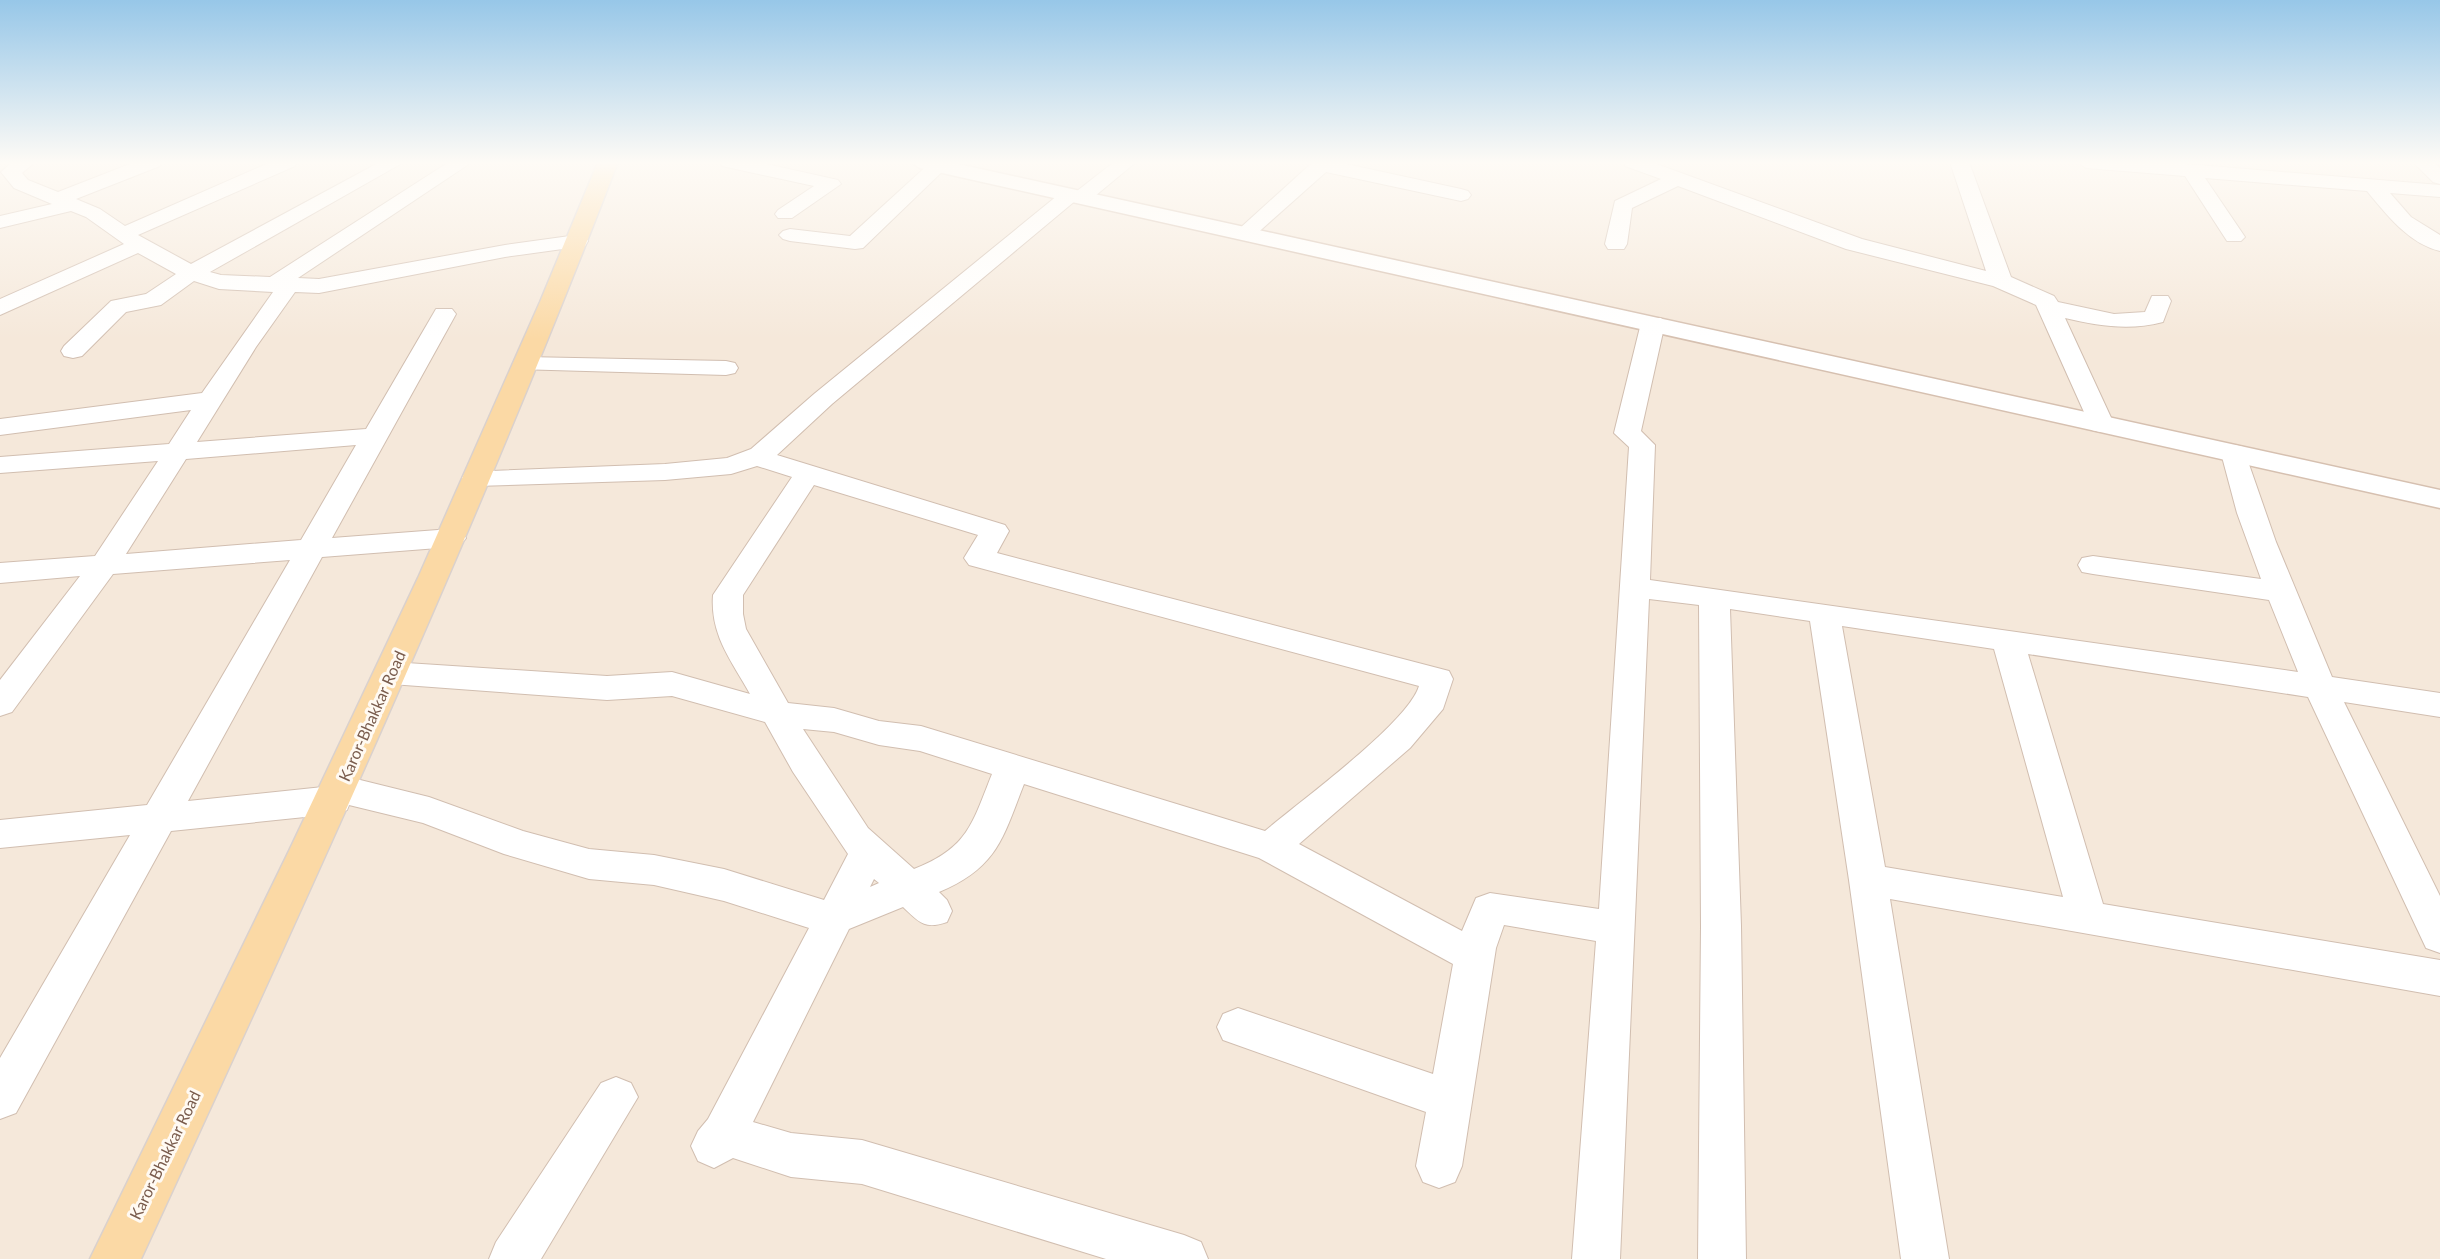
<svg xmlns="http://www.w3.org/2000/svg" width="2440" height="1259" viewBox="0 0 2440 1259" font-family="Lato,sans-serif">
<style>
.residential{fill:#f5e8da}
.lines{fill:none;stroke-linecap:round;stroke-linejoin:round}
.minor-casing{stroke:#d1beb0;stroke-width:2}
.secondary-casing{stroke:#d6c0b0;stroke-width:3}
.primary-casing{stroke:#dad1cd;stroke-width:3}
.minor{fill:#fff;fill-rule:evenodd}
.secondary{fill:#fff;fill-rule:evenodd}
.primary{fill:#fbd9a5;fill-rule:evenodd}
.labels{text-anchor:middle;stroke-width:6;stroke-linejoin:round;paint-order:stroke}
.street-label{font-size:16px;fill:#7a5c4d;stroke:#fffaf3}
</style>
<rect width="100%" height="100%" fill="#fdf6ec"/>
<path class="residential" d="M0 162H2440V1259H0Z"/>
<g class="lines">
<defs>
<path id="minor" d="M12 162H35L22 173 28 180 58 192 135 162H162L160 166 76 199 100 209 125 226 271 162H297L295 166 138 235 191 264 380 162H404L210 272 221 275 270 277 449 162H472L298 278 319 279 505 245 577 235 585 236 588 241 585 246 577 247 505 257 319 293 295 292 256 347 197 442 366 429 436 309H452L456 314 332 538 451 529 461 532 466 538 461 544 451 547 322 557 188 801 323 787 327 779 340 775 429 797 523 831 589 849 654 855 724 869 824 900 848 854 793 772 765 722 672 696 607 700 391 684 379 681 375 673 379 665 391 662 607 676 672 672 750 694C731 660 710 635 713 595L792 477 757 466 731 474 665 480 476 486 466 484 462 478 466 472 665 464 727 458 751 449 814 394 1063 191H1077L1114 162H1136L1089 201H1075L832 404 777 455 1005 525 1009 531 997 553 1449 671 1453 679 1443 709 1410 748 1299 844 1462 931 1476 898 1490 893 1599 909 1629 447 1614 433 1641 323 1645 318H1661L1665 323 1641 431 1655 445 1650 580 2298 672 2269 600 2093 574 2082 572 2078 565 2082 558 2093 556 2261 579 2237 513 2221 453 2225 447 2234 445 2243 447 2276 542 2332 677 2440 693V717L2344 702 2440 896V953L2426 948 2308 697 2028 654 2103 904 2440 960V996L1890 899 1949 1259H1901L1849 880 1810 621 1730 609 1741 926 1746 1259H1698L1701 926 1699 605 1649 599 1620 1259H1572L1596 941 1504 925 1496 948 1462 1166 1455 1182 1439 1188 1423 1182 1416 1166 1426 1112 1223 1040 1217 1027 1223 1014 1238 1008 1433 1074 1453 964 1259 858 1024 784C1003 838 997 868 939 892L947 900 952 911 947 922C924 930 919 922 903 907L849 929 753 1122 791 1133 862 1140 1184 1235 1201 1242 1208 1259H1106L862 1184 791 1177 733 1158 714 1168 698 1161 691 1146 698 1131 708 1119 809 928 724 901 654 885 589 879 504 854 423 823 349 805 347 810 334 814 171 831 16 1113 0 1119V1058L130 835 0 848V820L147 805 290 560 113 574 12 712 0 716V680L80 576 0 583V563L95 556 158 461 0 473V457L169 444 191 410 0 435V419L202 393 273 292 219 289 194 281 161 305 126 312 82 356 73 358 64 356 61 351 64 346 111 301 146 294 176 274 138 253 0 315V299L124 244 86 217 71 211 0 228V216L52 204 14 188 1 172ZM356 445 301 540 126 554 186 459ZM814 485 978 535 964 558 969 565 1419 686C1408 723 1299 802 1265 831L921 726 879 721 834 708 788 703 746 629 743 614V595ZM1842 626 1994 649 2063 897 1885 867ZM803 729 834 732 879 745 920 751 992 774C972 824 968 848 914 869L868 828ZM874 879 879 883 870 887Z
M720 162H758L838 180 841 184 792 218H778L775 214 778 210 814 186 722 166Z
M931 162H945L948 166 863 248 855 249 790 241 783 239 779 235 783 231 790 229 850 236Z
M1313 162H1337L1461 189 1468 191 1471 195 1468 199 1461 201 1326 172 1253 237H1239L1235 233 1239 229Z
M1623 162H1651L1862 239 1986 271 1950 162H1969L2011 277 2054 296 2058 302 2114 314 2145 312 2152 296H2168L2171 301 2163 322C2129 331 2099 326 2065 318L2114 424 2110 430 2101 432 2092 430 2036 305 1993 286 1846 249 1678 186 1632 208 1627 244 1624 249H1608L1605 244 1615 201 1661 179 1625 166Z
M2077 162H2162L2440 185V197L2390 193 2411 217 2440 235V251C2409 244 2386 214 2367 191L2205 178 2245 237 2241 241H2227L2185 176 2086 168Z
M2413 162H2434L2440 168V184L2433 182Z
M525 357 726 361 735 363 738 368 735 373 726 375 516 369 513 364 516 359Z
M616 1077 631 1083 638 1097 541 1259H489L496 1242 601 1083Z"/>
<path id="secondary" d="M910 162H949L2440 490V508L920 168Z"/>
<path id="primary" d="M598 162H618C474 535 308 897 141 1259H90L289 851 418 578 540 302Z"/>
</defs>
<use href="#minor" class="minor-casing"/>
<use href="#secondary" class="secondary-casing"/>
<use href="#primary" class="primary-casing"/>
<use href="#minor" class="minor"/>
<use href="#secondary" class="secondary"/>
<use href="#primary" class="primary"/>
</g>
<linearGradient id="sky" x2="0" y2="1"><stop stop-color="#97c7e8"/><stop offset="0.48" stop-color="#fefbf6"/><stop offset="1" stop-color="#fefbf6" stop-opacity="0"/></linearGradient>
<rect width="2440" height="339" fill="url(#sky)"/>
<g class="labels">
<g class="street-label">
<text transform="translate(372 716) rotate(-66)" y="6">Karor-Bhakkar Road</text>
<text transform="translate(165 1155) rotate(-64)" y="6">Karor-Bhakkar Road</text>
</g>
</g>
</svg>
